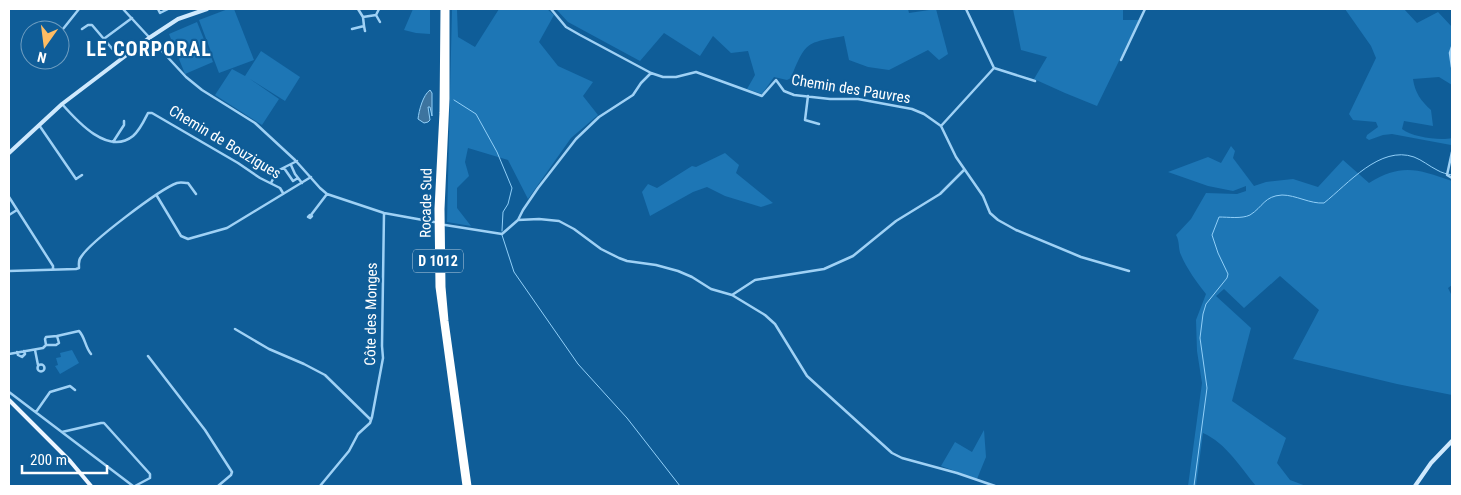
<svg xmlns="http://www.w3.org/2000/svg" width="1461" height="495" viewBox="0 0 1461 495" font-family="'Roboto Condensed',sans-serif">
<style>
.green{fill:#1d76b5}
.water{fill:#3d749f;stroke:#91cff8}
.lines{fill:none;stroke-linecap:round;stroke-linejoin:round}
.stream{stroke:#91cff8;stroke-width:1}
.street{stroke:#9fd1f5;stroke-width:2.5}
.secondary{stroke:#cfe9fd;stroke-width:4}
.primary{stroke:#edf6ff;stroke-width:4}
.highway{stroke:#fff;stroke-width:5}
.labels{text-anchor:middle;stroke-width:4.5;stroke-linejoin:round;paint-order:stroke}
.shield{fill:#0f5d98;stroke:#b7cee0;stroke-width:1}
.shield-label{font-size:14px;font-weight:bold;fill:#fff}
.street-label{font-size:15px;fill:#fff;stroke:#0f5d98}
.district-label{font-size:20px;font-weight:bold;letter-spacing:1px;fill:#fff;stroke:#0f5d98}
</style>
<rect width="100%" height="100%" fill="#0f5d98"/>
<path class="green" d="M228 9H234L254 60 219 73 199 20Z
M413 9H430V34L416 33 404 30Z
M452 9H457L458 37 475 47 499 9H547L554 15 539 42 558 66 593 82 583 96 598 115 571 138 528 199 508 160 468 148 465 162 469 176 457 188V208L471 226 447 222Z
M556 9H908L909 13 936 9 948 54 939 60 928 50 889 70 868 67 849 60 844 36C806 43 806 41 791 78L787 80 774 77 762 94 747 89 755 75 748 51 731 53 713 36 700 56 664 33 640 61 568 22Z
M1013 9H1123V20H1139L1097 106 1065 93 1034 79 1047 57 1021 50Z
M1345 9H1404L1417 23 1438 12 1452 27V85L1439 77 1413 79C1415 93 1421 101 1431 110L1433 126 1404 121 1402 129C1412 137 1440 141 1452 138L1451 145 1392 134 1383 135 1369 140 1366 138 1367 135 1378 127 1376 122 1353 120 1349 114 1376 58 1371 46Z
M197 22 213 62 185 74 169 34Z
M261 51 300 77 285 101 250 79 279 99 262 125 215 95 232 69 245 76Z
M1231 146 1235 151 1233 158 1254 186 1266 182 1293 179 1318 187 1343 160 1369 183C1401 163 1418 169 1452 181V285L1448 288 1452 296V395L1397 384 1293 359 1319 310 1280 276 1244 308 1224 289 1216 296 1251 328 1232 401 1286 438 1277 463 1290 480 1306 486H1256C1241 468 1226 443 1203 433L1196 486H1188L1202 383 1197 351 1196 320 1206 294C1196 281 1187 269 1181 255 1178 249 1180 242 1176 235L1191 219 1206 193 1237 194 1246 191V186L1233 191 1208 186 1168 172 1208 157 1221 163Z
M725 153 739 165 736 173 773 203 761 207 725 196 707 187 693 192 650 216 642 192 648 184 657 188 692 166 696 167Z
M72 350 79 363 60 374 55 366 58 365 56 358 61 357 60 353Z
M984 430 986 457 977 479 941 466 955 442 972 452Z"/>
<path class="water" d="M430 90 432 93V116L430 107H428L430 120 428 122 424 123 418 119C419 110 423 95 430 90Z"/>
<g class="lines">
<path class="stream" d="M454 100 476 114 497 152 512 188 508 204 503 212 502 231
M502 235 514 272 578 364 627 418 680 486
M1194 486 1207 388 1200 338 1203 314 1206 304 1227 278 1228 274 1218 253 1212 235 1219 217C1228 217 1242 219 1250 215 1263 207 1264 196 1282 195 1296 195 1310 204 1324 203 1348 184 1380 145 1414 157 1422 160 1429 166 1437 170 1442 173 1447 174 1452 175"/>
<path class="street" d="M123 9 186 77 202 90 255 123 295 160 320 188 327 194 384 213 434 222
M158 9 160 13 168 9
M551 9 566 27 580 35 651 73 663 77H676L696 72 762 96 776 80 784 91 794 95 830 99H858L912 109 924 114 941 126 956 157 983 196 990 213 998 220 1016 230 1081 257 1129 271
M376 15 380 22
M363 17 376 15 379 9
M364 26 365 31
M63 29 79 9
M82 29 88 25H92L121 59
M352 29 364 26 363 17 358 9
M105 38 132 18
M1452 47 1450 53 1452 67
M1121 60 1145 9
M994 68 1035 81
M808 96 805 120 819 124
M62 104C77 121 108 156 133 136 140 130 144 121 148 113H152L238 163 260 178 280 188 283 193
M39 125 76 179 82 175
M941 126 994 68 966 9
M113 142 124 125V121
M1452 152 1447 175 1452 178
M291 165 295 174 302 183
M284 168 293 181 298 178
M271 183 277 171 297 161
M157 196 181 236 188 239 227 228 311 177
M9 197 53 266V269
M9 215 17 210
M310 215 312 216 310 218 308 217Z
M311 215 327 194
M518 220 523 210 538 188 576 139 599 117 633 95 641 83 651 73
M445 225 502 234 518 220 539 219 559 221 574 229 601 249 619 258 627 261 656 265 678 271 692 277 711 289 732 295 765 315 775 324 807 376 892 453 902 458 957 473 995 486
M9 271 76 269 79 268C79 263 78 260 81 257 90 242 160 189 177 183 181 182 184 183 188 183L196 194
M732 295 755 280 824 269 853 256 896 221 940 194 964 170
M235 329 269 349 304 364 325 375 371 420
M57 336 79 331C85 337 85 347 91 354
M35 350 38 365
M17 352 18 355 22 357 25 354 24 351
M9 354 43 348 46 345H56L59 343 57 336 46 337 45 339 46 345
M148 356 205 430 232 472 231 475 218 486
M37.5 368a3.5 3.5 0 1 1 7 0a3.5 3.5 0 1 1-7 0Z
M9 392 133 486
M36 412 50 392 70 386 75 390
M62 432 101 423H104L150 474V478L135 486
M320 486 349 451 358 434 370 423 372 417 383 358 382 346 384 213"/>
<path class="secondary" d="M9 153 62 104 149 38 178 19 207 9
M1415 486 1431 463 1452 441"/>
<path class="primary" d="M9 400 70 461 91 486"/>
<path class="highway" d="M443 9 442 113 437 209 438 287 465 486
M447 9V99L442 209 443 287 446 321 469 486"/>
</g>
<g class="labels">
<rect class="shield" x="413" y="249.5" width="50" height="23" rx="4"/>
<g class="shield-label">
<text x="438" y="266">D 1012</text>
</g>
<g class="street-label">
<text transform="translate(851 89) rotate(9)" y="5">Chemin des Pauvres</text>
<text transform="translate(225 142) rotate(31)" y="5">Chemin de Bouzigues</text>
<text transform="translate(426 203) rotate(-89)" y="5">Rocade Sud</text>
<text transform="translate(371 314) rotate(-89)" y="5">Côte des Monges</text>
</g>
<g class="district-label">
<text x="149" y="56">LE CORPORAL</text>
</g>
</g>
<rect width="1461" height="495" fill="none" stroke="#ffffff" stroke-width="20"/>
<g transform="translate(45 45) rotate(194)"><circle r="24" fill="#0f5d98" stroke="#6f9ec1"/>
<path d="M0-4L9 19L0 12L-9 19Z" fill="#ffbd63"/>
<text y="-8" font-size="14" font-weight="bold" text-anchor="middle" fill="#ffffff">N</text>
</g>
<path d="M22 465v8h85v-8" fill="none" stroke="#ffffff" stroke-width="2.5"/>
<text x="30" y="465" font-size="15" fill="#ffffff" stroke="#0f5d98" stroke-width="4" paint-order="stroke">200 m</text>
</svg>
